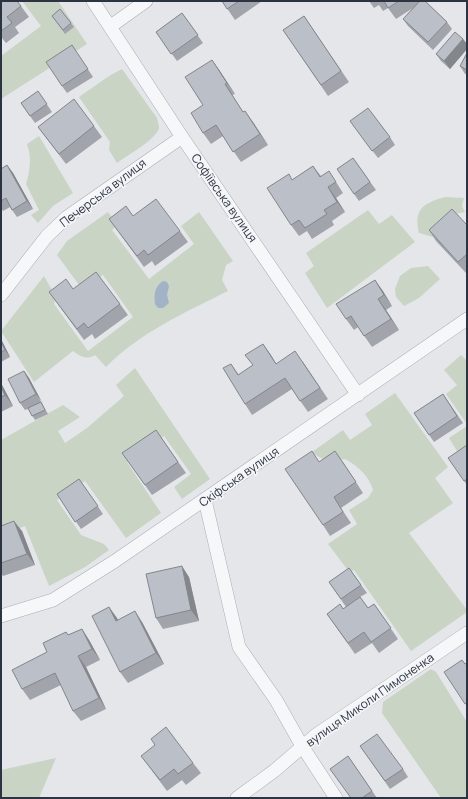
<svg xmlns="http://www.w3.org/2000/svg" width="468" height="799" viewBox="0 0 468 799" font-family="Manrope,sans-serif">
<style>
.green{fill:#c9d4c5}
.water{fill:#a2b3c7}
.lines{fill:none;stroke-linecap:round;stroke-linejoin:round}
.street-casing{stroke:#a9adb4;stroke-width:14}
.street{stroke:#f6f7f9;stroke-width:13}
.wall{fill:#a1a4ab}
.shaded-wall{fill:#83868b}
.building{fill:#bbbfc7;stroke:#83868b}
.labels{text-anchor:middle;stroke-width:3.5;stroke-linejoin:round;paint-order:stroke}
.street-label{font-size:12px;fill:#2c3441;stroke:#f3f5f8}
</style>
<rect width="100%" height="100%" fill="#e4e6ea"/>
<path class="green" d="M22 1H58L87 44 1 99V56L41 26Z
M122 69 157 118C157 120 159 124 159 127 159 138 126 156 117 163L109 150 110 142 79 97 109 76Z
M39 136 73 193 53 206 38 223 31 215 39 210 26 184C30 170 32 158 27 144Z
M445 197 464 198 462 206 465 212 454 214 433 237 419 233C413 209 424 203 445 197Z
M368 210 379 224 392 215 415 242 327 308 305 273 314 266 306 253Z
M108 212 117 225 112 230 149 279 194 244 181 226 199 212 233 261 226 265 222 280 228 291C184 313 141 332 106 367L95 355C87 360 81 357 73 351L34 382 1 331 44 276 56 297 54 304 88 351 133 317 103 275 82 289 57 255 67 241Z
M428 266 440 279 419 298 404 306 396 297 395 289 400 276 411 268Z
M461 355 467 361V424L446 394 457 385 444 370Z
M135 368 210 479 182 499 174 487 191 474 164 436 127 462 161 513 126 538 85 481 57 500 81 535 104 544 109 550 85 567 49 586 25 526 1 535V440L63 405 80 417 58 431 65 443 87 428 124 396 116 385Z
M395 393 448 467 435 478 453 503 409 533 467 610V612L411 651 354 570 350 573 328 544 357 524 349 510 368 498 373 490C369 476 358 466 345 459 330 463 324 461 312 452L343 430 350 440 372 425 365 414Z
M467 426V452L460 456 449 438Z
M431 669 436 672 467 722V798H441L382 713 383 702Z
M56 758 39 798H1V770Z"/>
<path class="water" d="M163 281 167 282 169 286 167 295 169 303 163 308H158L155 304C154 295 154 287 163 281Z"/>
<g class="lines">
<defs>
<path id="street" d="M93 1 182 137 358 395
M111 26 146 1
M1 295 47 236 67 217 182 137
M205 500 239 647 276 700 302 746 336 798
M1 616 53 600 115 561 467 319
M237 798 274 771 316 735 467 633"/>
</defs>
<use href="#street" class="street-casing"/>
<use href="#street" class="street"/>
</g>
<path class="wall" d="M1 1 21 6 29 17 15 27 19 33 6 43 2 38H1Z
M222 1H262L235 20Z
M369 1H425L447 22 452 29 433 50 408 26 403 19 413 8 396 19 388 8 383 11 379 5 374 8Z
M60 9 74 27 65 34 52 16Z
M182 13 203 43 177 61 156 32Z
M304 16 349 82 328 96 283 30Z
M463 39 467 44V49L450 69 441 61 436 54Z
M72 45 93 77 67 93 62 86Z
M467 53V74H465L460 66Z
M212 60 235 94 232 95 243 112 245 111 268 145 241 162 223 136 211 144 203 133V105Z
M38 91 52 112 35 123 21 103Z
M350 121 390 137 395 145 378 158Z
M94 126 102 137 66 164 38 127Z
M353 158 376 190 359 201 354 194Z
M7 165 13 173 33 209 17 217 10 207 3 211 1 208V169Z
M313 166 321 176 336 182 343 193 336 198 345 212 332 221 334 225 312 239 307 231 299 236 291 225 292 180Z
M133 216 180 231 188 242 155 266 152 261 144 267 109 219Z
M467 225V272L466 273 436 241 429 230Z
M375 280 392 306 386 310 399 330 372 347 358 327 354 330 346 319Z
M73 289 120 304 128 315 95 339 92 334 84 340 49 292Z
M1 339 10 357 1 362Z
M263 344 276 364 303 362 328 399 308 412 292 389 252 415 245 404 231 364 239 375 253 365Z
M24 371 29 378 41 402 48 414 35 420 28 409 25 410 20 403Z
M1 383 13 406 1 412Z
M443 394 463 423 434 442 414 413Z
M156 430 186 473 152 495 122 453Z
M467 445V485L448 458Z
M319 462H343L363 493 341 508 351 523 330 536 323 525Z
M79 479 103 514 81 529 57 494Z
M1 526 22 531 35 565 3 576 1 573Z
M349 568 367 593 360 597 368 608 374 604 398 639 379 653 372 643 355 654 327 614 343 609 346 607 329 582Z
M189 577 199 621 163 629 156 618Z
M109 607 118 620 142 622 164 664 128 683 120 672Z
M82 629 89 640 100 660 86 667 106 709 81 721 73 711 61 685 30 700 22 689 47 652 66 632 68 635Z
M360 746 403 769 408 777 390 789Z
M141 756 193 763 201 773 186 785 182 780 167 791Z
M348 756 377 798H351Z"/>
<path class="shaded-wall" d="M463 39 467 44V49L450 69 444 61Z
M212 60 220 71 235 94 227 83Z
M245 111 253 122 268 145 260 134Z
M7 165 13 173 33 209 27 201Z
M328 187 336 198 345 212 337 202Z
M375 280 383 291 392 306 384 295Z
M378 299 386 310 399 330 391 319Z
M1 339 10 357 5 350 1 342Z
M263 344 271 355 283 375 276 364Z
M24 371 29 378 42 402 36 394Z
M1 383 13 406 5 395 1 387Z
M14 521 22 531 35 565 27 554Z
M182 566 189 577 199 621 191 610Z
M109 607 117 618 124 632 116 621Z
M135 611 142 622 164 664 156 653Z
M82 629 89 640 100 660 92 649Z
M78 656 86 667 106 709 99 698Z"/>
<path class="building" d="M1 1H17L21 6 7 17 12 23 1 31Z
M222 1H239L227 9Z
M384 1H399L388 8Z
M420 1H425L447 22 428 42 403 19Z
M60 9 71 23 63 30 52 16Z
M182 13 198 35 171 54 156 32Z
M304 16 341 71 321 85 283 30Z
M455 32 463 39 444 61 436 54Z
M72 45 88 69 62 86 46 62Z
M467 53V70L460 66Z
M212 60 227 83 225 84 243 112 245 111 260 134 233 152 216 125 203 133 191 113 203 105 185 77Z
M38 91 47 104 30 116 21 103Z
M74 99 94 126 59 154 38 127Z
M368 108 390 137 372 151 350 121Z
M353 158 370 182 354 194 337 169Z
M7 165 27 201 12 210 6 198 1 201V169Z
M313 166 320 177 329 171 336 182 328 187 337 202 324 210 327 214 305 228 299 220 291 225 267 188 289 174 292 180Z
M156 199 180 231 148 255 144 250 137 256 109 219 126 206 133 216Z
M452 209 467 225V254L458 262 429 230Z
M96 272 120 304 88 328 84 323 77 329 49 292 66 279 73 289Z
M375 280 384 295 378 299 391 319 364 336 351 316 346 319 336 304Z
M1 342 5 350 1 352Z
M263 344 276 364 295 351 320 388 300 401 285 378 245 404 223 368 231 364 238 375 253 365 245 355Z
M24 371 36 394 20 403 8 379Z
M1 387 5 395 1 397Z
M443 394 457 416 429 435 414 413Z
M41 402 45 410 32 416 28 408Z
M156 430 178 462 145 485 122 453Z
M467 445V479L464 481 448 458Z
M312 451 319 462 335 451 356 482 334 497 343 512 323 525 285 469Z
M79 479 98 506 75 522 57 494Z
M14 521 27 554 1 563V526Z
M182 566 191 610 156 618 146 574Z
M349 568 361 585 341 599 329 582Z
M360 597 368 608 374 604 391 628 371 642 364 632 348 643 327 614 340 604 343 609Z
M109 607 116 621 135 611 156 653 120 672 92 616Z
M82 629 92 649 78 656 99 698 73 711 55 673 22 689 12 670 47 652 43 643 66 632 68 635Z
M462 660 465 664 467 663V703L465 704 444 672Z
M166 727 193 763 178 774 174 769 160 780 141 756 155 745 151 739Z
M377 734 403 769 385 781 360 746Z
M348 756 372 791 362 798H351L330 769Z"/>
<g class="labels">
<g class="street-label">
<text transform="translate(103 193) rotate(-37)" y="4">Печерська вулиця</text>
<text transform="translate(224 198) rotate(55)" y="4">Софіївська вулиця</text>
<text transform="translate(239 477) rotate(-35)" y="4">Скіфська вулиця</text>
<text transform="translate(370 700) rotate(-35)" y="4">вулиця Миколи Пимоненка</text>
</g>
</g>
<rect width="468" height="799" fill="none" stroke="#2c3441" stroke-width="4"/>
</svg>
